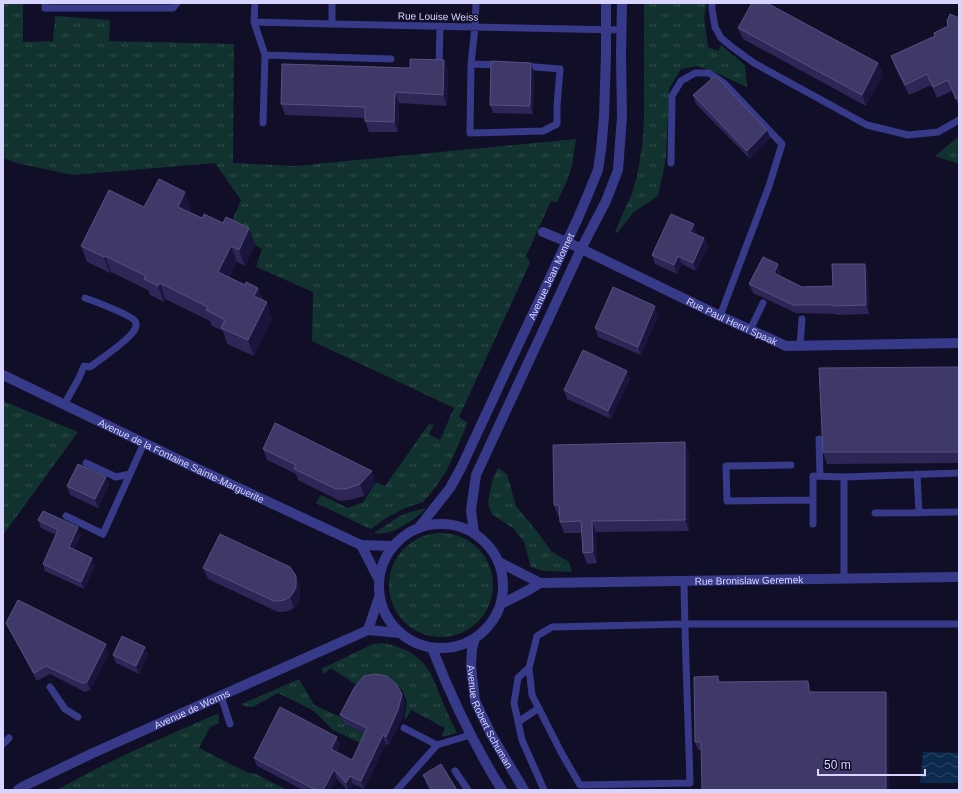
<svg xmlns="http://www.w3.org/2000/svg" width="962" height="793" viewBox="0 0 962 793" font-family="Arial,sans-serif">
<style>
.grass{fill:url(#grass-tufts)}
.water{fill:url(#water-waves)}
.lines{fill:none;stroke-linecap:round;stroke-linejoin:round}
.service{stroke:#373a89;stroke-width:7}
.minor{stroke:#373a89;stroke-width:10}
.tertiary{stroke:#373a89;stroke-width:10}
.wall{fill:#2d2657}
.shaded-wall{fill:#1a153c}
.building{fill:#3f3969;stroke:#575180}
.labels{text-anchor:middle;stroke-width:3;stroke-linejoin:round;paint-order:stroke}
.street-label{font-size:10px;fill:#d7d5ff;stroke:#110e28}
</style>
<defs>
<pattern id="grass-tufts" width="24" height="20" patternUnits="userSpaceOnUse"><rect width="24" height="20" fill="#11322e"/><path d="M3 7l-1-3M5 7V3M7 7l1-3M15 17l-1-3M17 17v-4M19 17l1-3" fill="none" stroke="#334f4d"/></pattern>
<pattern id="water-waves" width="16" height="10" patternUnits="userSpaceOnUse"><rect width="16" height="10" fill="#0c294e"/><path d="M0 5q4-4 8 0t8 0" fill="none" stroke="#2f4769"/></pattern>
</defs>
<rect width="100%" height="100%" fill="#110e28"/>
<path class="grass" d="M3 3H23V42L53 41 55 16 110 20 109 41 234 44 233 163 295 166 576 139 572 166 566 183 557 202 551 201 526 256 530 263 459 417 468 423 446 472 434 489 423 502 405 508 386 518 371 529 364 526 316 503 321 495 348 508 363 502 376 482 385 486 429 424 434 425 429 434 440 440 454 408 312 341 313 292 256 267 262 249 228 230 241 200 215 163 73 175 16 163 3 158Z
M644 3H707L704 17 708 47 718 51 721 45 745 65 747 87 719 74 698 66 681 69 669 89 666 158 658 196 634 212 617 233 615 232 632 193 637 176 642 147 644 120Z
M959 136V164L935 156Z
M3 401 78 432 3 535Z
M498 468 507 474 516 506 539 534 551 551 569 562 572 572 544 571 531 567 524 542 514 529 492 514 488 503 492 481Z
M426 508C420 516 402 527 393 531 387 533 379 534 374 533L400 516 410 512Z
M389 585a52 52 0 1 1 104 0a52 52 0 1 1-104 0Z
M383 643C404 647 422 656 432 676 436 685 439 694 443 702 447 713 452 723 457 733L441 737 445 728 411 710 406 719H404L407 702 402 690 392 681 361 688 331 668 324 674 321 669 373 644Z
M299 679 314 705 343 718 344 724 368 735 364 745 333 730 314 711 278 693 253 707 244 706 242 704Z
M217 714H219V723L210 727 199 748 248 773H254L287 790H57C108 761 163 737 217 714Z"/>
<path class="water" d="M923 752 959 753V783H920Z"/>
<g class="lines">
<path class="service" d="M45 3V8H173L177 3
M255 3 254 22 265 55 263 123
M476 3 475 27 471 64 470 133 543 131 557 124V106L560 69 523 66
M712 3V9L715 27 721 38 732 47 754 63 867 125 908 135 938 132 959 120
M254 22 332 24 622 30
M332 24V3
M265 55 391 59
M471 64 501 65
M435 65H439L440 27
M671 163 672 96 681 81 695 73H709L725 84 782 144 769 186 720 316
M750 330 763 303
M800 346 802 319
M64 405 79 378 84 366 90 367C103 357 124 344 133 332 136 329 137 324 135 321 131 315 94 301 85 298
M819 439 820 476
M86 463 116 477 130 474
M791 465 726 466 727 501 813 500
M917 474 919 513
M875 513 959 512
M66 516 103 534 144 443
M813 524V476L844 477
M844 579V477L959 473
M684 581C685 648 688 716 690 783L580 785 562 754 532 695 529 668 537 636 552 627 685 624H959
M529 668 523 673 518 678 514 703 522 740 544 790
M50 687 65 709 78 717
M221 696 230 724
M518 722 539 708
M404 728 437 745 470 735
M3 744 9 738
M455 771 468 790
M397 790 437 745"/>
<g class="minor">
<path id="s1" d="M543 232 567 242 720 316 786 346 959 343"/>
<path id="s2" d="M3 375 200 470 361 545 392 546"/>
<path d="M361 545 378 578"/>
<path id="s3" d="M499 562 540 583 959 577"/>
<path d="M501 604 527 591 540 583"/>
<path d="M368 630 379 597"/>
<path id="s4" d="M18 790 24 786 93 753 368 630 400 633"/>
</g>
<g class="tertiary">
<circle cx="441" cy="586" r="62"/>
<path id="s5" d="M420 526 450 488 461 468 506 371 578 218 589 192 598 170 601 150 604 117 606 54V3"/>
<path d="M474 533 471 510 476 475 581 249 606 201 618 170 622 117 621 55 622 3"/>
<path id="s6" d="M475 638 472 649 471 666 475 701 492 736 524 790"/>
<path d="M432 648C451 697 474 745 502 790"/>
</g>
</g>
<path class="wall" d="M959 18V107L952 91 937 98 931 85 909 95 895 67 891 56 935 36Z
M738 28 878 63 883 75 866 106 743 39Z
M444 60 448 71 447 106 399 103 398 132H369L365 121V118L285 115 281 104 410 68Z
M531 63 534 72 533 114 493 113 490 105Z
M693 95 767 130 770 138 750 159 696 104Z
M144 207 191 208 189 212 255 244 245 266 237 262 229 278 245 285 258 288 263 300 272 318 254 356 227 344 223 331 212 326 210 321 165 299 164 302 150 295 148 290 111 272 110 273 87 262 81 246Z
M697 233 696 234 704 238 708 247 696 271 682 264 677 274 655 264 652 255Z
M778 264 781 273 780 276 802 287 833 286 865 264 868 272 869 314 836 315V314L796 313 753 293 749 284Z
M659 314 641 355 598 337 595 328Z
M959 367V463L827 464 823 452Z
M627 371 630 379 611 419 567 399 564 390Z
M263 449 376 483 364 496 350 500 340 501 298 480 296 474 267 460Z
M689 453V531L596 532 597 563 587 564 583 553 582 533H564L560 522V516H558L554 505Z
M106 477 109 485 98 508 70 495 67 486Z
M38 520 81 535 74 550 95 566 84 589 45 571 43 564 56 535 41 528Z
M203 568 296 576 300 587V598L298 604 294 608 288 611 283 612H278L208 579Z
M6 623 109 653 90 690 85 692 50 674 37 681 10 631Z
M145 647 148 656 139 674 116 663 113 655Z
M718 676 720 682 812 690V692H886L889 701 701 750H698L695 742Z
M402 694 405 702 402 718 389 745 386 744 364 789 353 784 350 790H347L337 779 330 790H303L257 766 254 758 340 745 337 752 352 760 364 733 344 724 340 715Z
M423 775 457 790H430L426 783Z"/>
<path class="shaded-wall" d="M444 60 448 71 447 106 443 95Z
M531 63 534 72 533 114 530 106Z
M878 63 883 75 866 106 862 95Z
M395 92 399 103 398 132 394 122Z
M767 130 770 138 750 159 747 151Z
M185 192 191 208 183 223 178 207Z
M694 224 697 233 693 240 690 232Z
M249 228 255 244 245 266 239 250Z
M704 238 708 247 696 271 693 263Z
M231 246 237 262 223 288 218 272Z
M105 256 111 272 110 273 104 257Z
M678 256 682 264 677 274 674 265Z
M778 264 781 273 777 282 774 273Z
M865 264 868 272 869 314 866 305Z
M160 283 165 299 164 302 158 286Z
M258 288 264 304 254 296Z
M267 302 272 318 254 356 248 340Z
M655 306 659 314 641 355 638 347Z
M627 371 630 379 611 419 608 411Z
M685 442 689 453V531L685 520Z
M372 471 376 483 364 496 360 484Z
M106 477 109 485 98 508 95 499Z
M592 521 596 532 597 563 593 552Z
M78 527 81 535 72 555 69 547Z
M92 558 95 566 84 589 81 582Z
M296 576 300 587V598L298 604 294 608 290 597Z
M106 644 109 653 90 690 87 682Z
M145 647 148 656 139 674 136 666Z
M808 681 812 690V700L809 692Z
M886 692 889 701V790H886Z
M402 694 405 702 402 718 389 745 386 737Z
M383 735 386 744 364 789 361 781Z
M337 737 340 745 334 757 331 749Z
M334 770 337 779 330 790H323Z
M350 776 353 784 350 790H348L346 783Z"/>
<path class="building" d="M752 3H767L878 63 862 95 738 28Z
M950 14 959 18V98L956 99 948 80 933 87 927 74 905 85 891 56 935 36 934 33 948 26 947 21Z
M410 59 444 60 443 95 395 92 394 122 365 121V107L281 104 282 64 410 68Z
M491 61 531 63 530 106 490 105Z
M715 76 719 79 767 130 747 151 693 95Z
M159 179 185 192 178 207 202 218 204 214 223 223 226 217 249 228 239 250 231 246 218 272 245 285 246 282 258 288 254 296 267 302 248 340 221 328 225 320 206 310 208 307 160 283 158 286 144 279 146 276 105 256 104 257 81 246 109 190 144 207Z
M671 214 694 224 690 232 704 238 693 263 678 256 674 265 652 255Z
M763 257 778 264 774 273 802 287 833 286 832 264H865L866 305 833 306V305H793L749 284Z
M613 287 655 306 638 347 595 328Z
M583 350 627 371 608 411 564 390Z
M959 367V452H823L819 368Z
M275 423 372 471 360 484 346 489H336L294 469 296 465 263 449Z
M685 442V520L592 521 593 552 583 553 581 521 560 522 559 505H554L553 445Z
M78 464 106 477 95 499 67 486Z
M43 511 78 527 69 547 92 558 81 582 43 564 58 530 38 520Z
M220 534 290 567 296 576V587L293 593 290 597 284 600 279 601H274L203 568Z
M18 600 106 644 87 682 82 683 46 666 34 673 6 623Z
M122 636 145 647 136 666 113 655Z
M375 674 387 676 396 684 402 694 398 710 386 737 383 735 361 781 350 776 346 783 334 770 323 790H316L254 758 280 707 337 737 331 749 352 760 367 728 340 715 354 688 364 676Z
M718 676V682L808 681 809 692H886V790H702L701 742H695L694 677Z
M441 764 457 790H432L423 775Z"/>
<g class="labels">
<g class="street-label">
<text transform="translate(438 16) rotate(1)" y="4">Rue Louise Weiss</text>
<text dy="4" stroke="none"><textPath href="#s5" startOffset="283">Avenue Jean Monnet</textPath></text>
<text dy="4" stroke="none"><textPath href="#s1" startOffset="209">Rue Paul Henri Spaak</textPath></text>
<text dy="4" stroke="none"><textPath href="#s2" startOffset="198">Avenue de la Fontaine Sainte-Marguerite</textPath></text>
<text dy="4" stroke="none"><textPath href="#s3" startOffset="255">Rue Bronislaw Geremek</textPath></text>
<text dy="4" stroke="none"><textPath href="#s4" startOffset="192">Avenue de Worms</textPath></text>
<text dy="4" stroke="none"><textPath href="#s6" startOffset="83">Avenue Robert Schuman</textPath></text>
</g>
</g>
<rect width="962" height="793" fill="none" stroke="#d7d5ff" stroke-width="8"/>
<path d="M818 769v6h107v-6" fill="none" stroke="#d7d5ff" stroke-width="2"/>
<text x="824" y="769" font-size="12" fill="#d7d5ff" stroke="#110e28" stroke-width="3" paint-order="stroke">50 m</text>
</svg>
